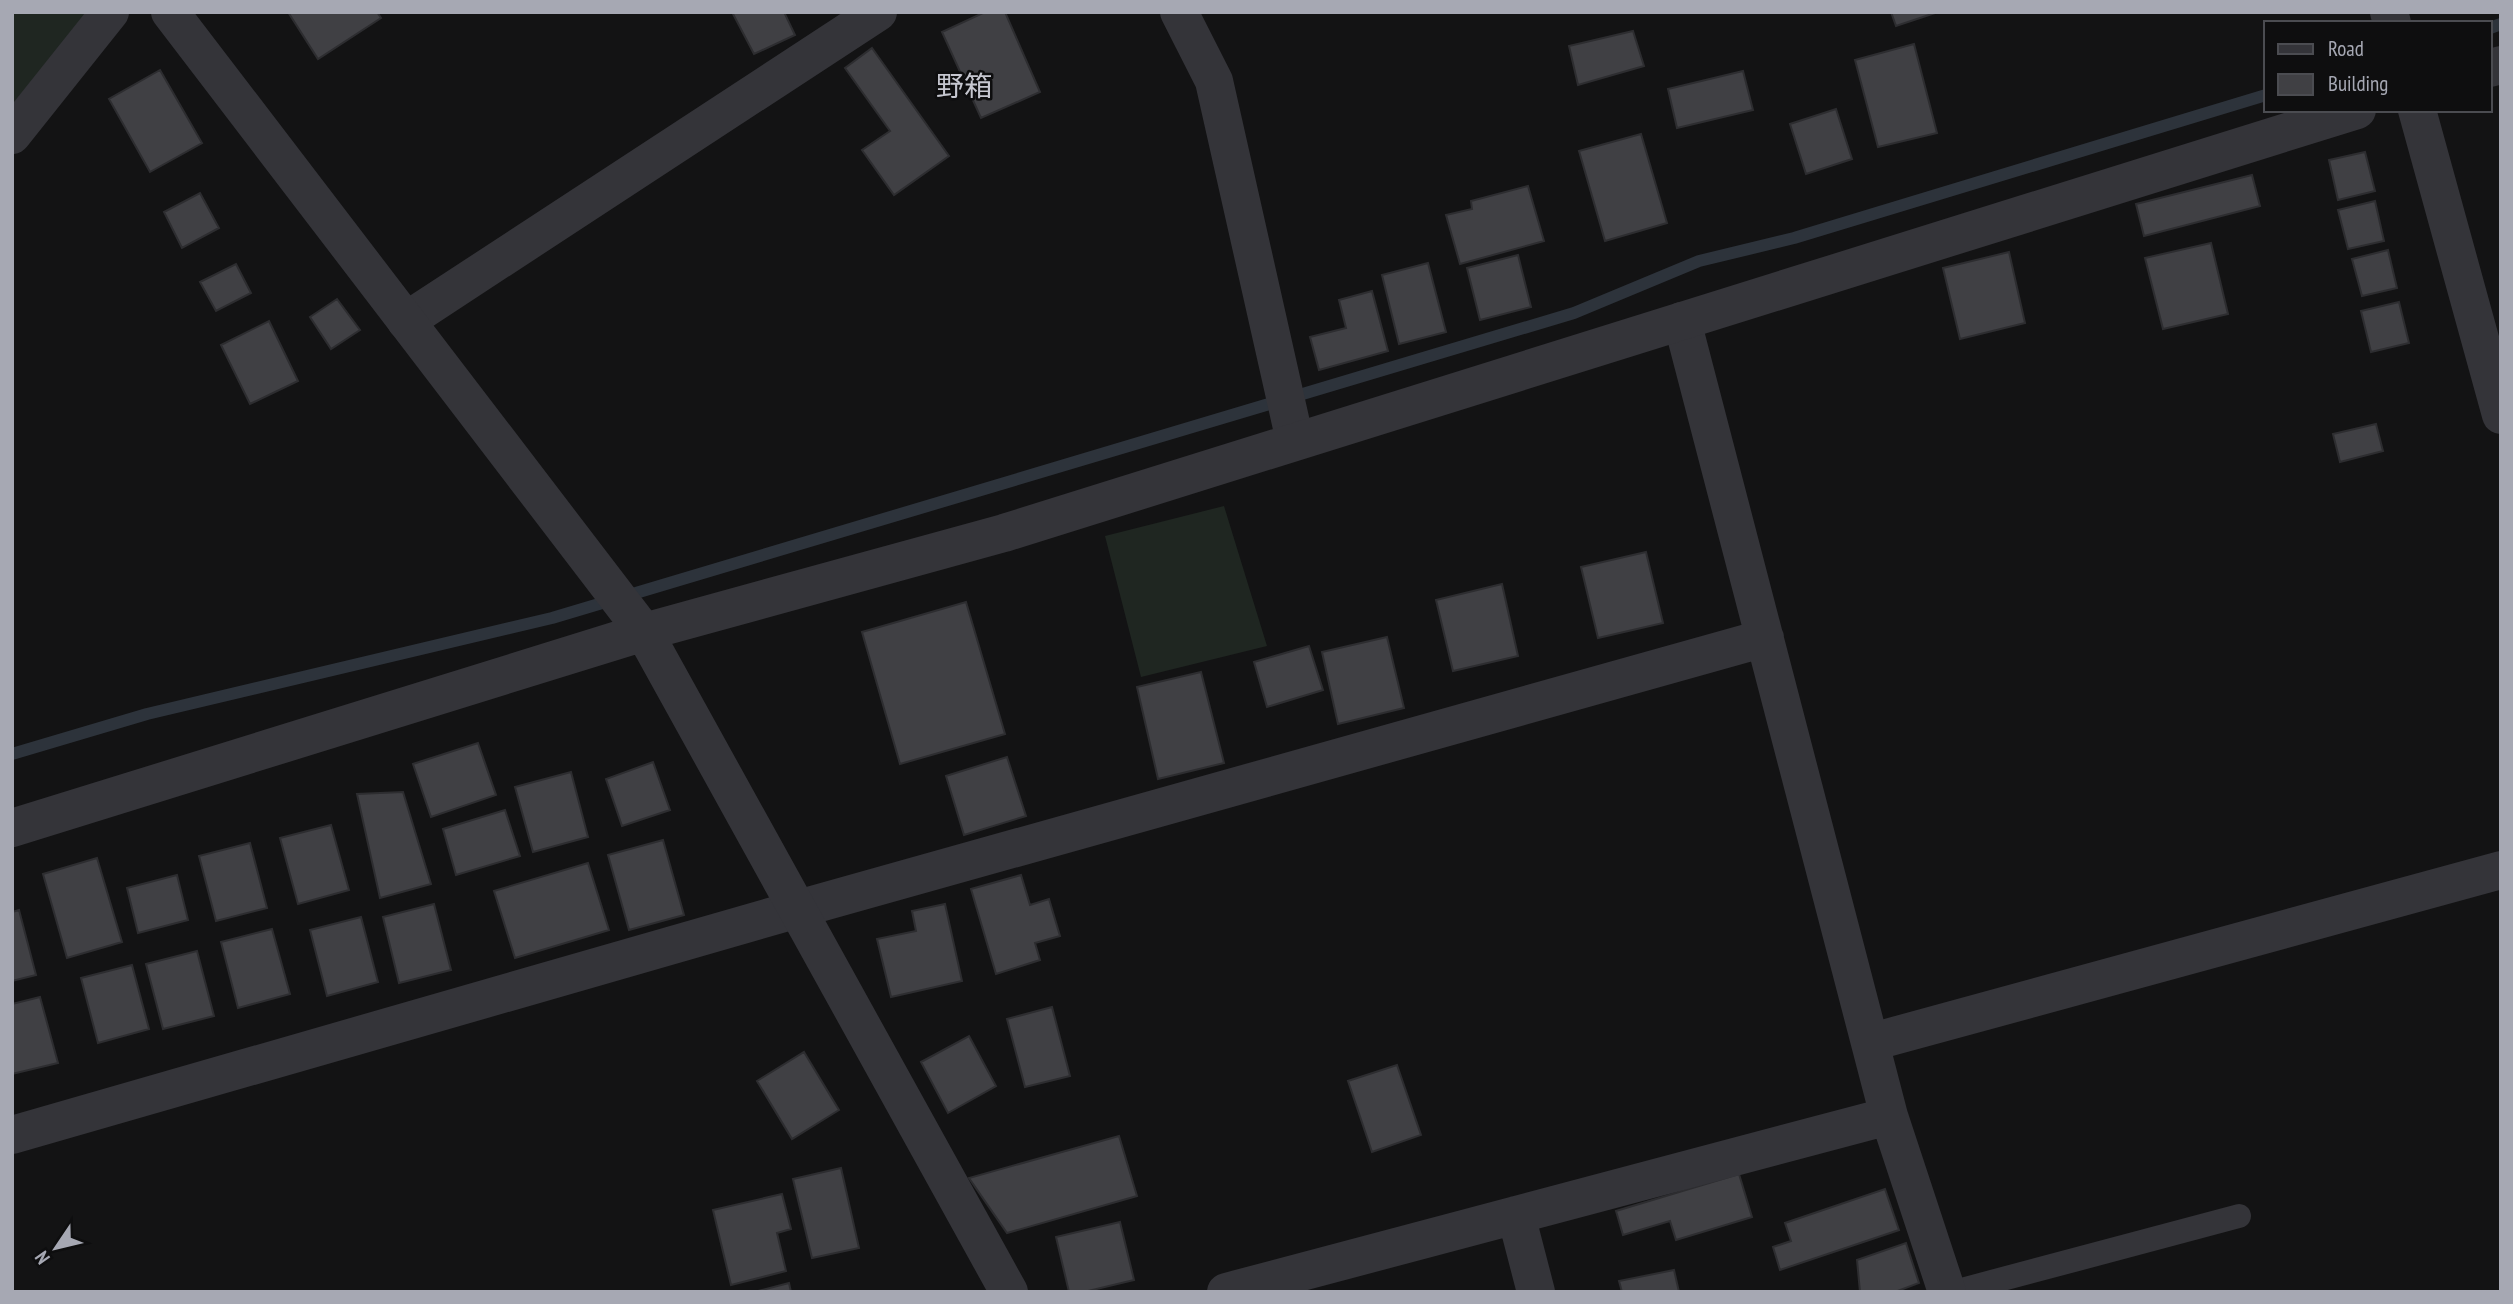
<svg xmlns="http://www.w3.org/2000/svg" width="2513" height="1304" viewBox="0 0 2513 1304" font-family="'PT Sans Narrow','Noto Sans JP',sans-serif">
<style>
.grass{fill:#1f2621}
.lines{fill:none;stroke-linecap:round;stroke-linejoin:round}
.stream{stroke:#2d333b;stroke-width:12}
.building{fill:#404044;stroke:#2d2d30;stroke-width:2}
.service{stroke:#343439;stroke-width:24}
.minor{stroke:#343439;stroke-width:38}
.tertiary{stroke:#343439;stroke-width:38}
.labels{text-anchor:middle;stroke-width:5;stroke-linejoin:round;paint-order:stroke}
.quarter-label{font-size:28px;fill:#c6c7d0;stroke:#0e0e0f}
</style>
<rect width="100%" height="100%" fill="#131314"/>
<path class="grass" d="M12 12H111L12 136Z
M1224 506 1267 646 1141 677 1105 536Z"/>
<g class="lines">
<path class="stream" d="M2490 28 2501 24
M12 754 147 714 552 618 1574 313 1699 261 1794 238 2266 95"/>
</g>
<path class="building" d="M288 12H377L381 18 318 59Z
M732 12H784L795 35 754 54Z
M985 12H1005L1040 92 981 118 942 32Z
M1891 12H1938L1896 26Z
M1633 31 1644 66 1578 85 1569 46Z
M1914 44 1937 133 1878 147 1855 60Z
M872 48 949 156 894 195 862 150 890 131 845 68Z
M160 70 202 143 150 172 109 99Z
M1743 71 1753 110 1677 128 1668 89Z
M1836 109 1852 159 1806 174 1790 124Z
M1641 134 1667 223 1605 241 1579 151Z
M2365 152 2375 191 2338 200 2329 160Z
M2252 175 2260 206 2144 236 2136 204Z
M1528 186 1544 241 1460 264 1446 215 1472 209 1471 201Z
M200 193 219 228 182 248 164 212Z
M2375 201 2384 241 2348 249 2338 210Z
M2211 243 2228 314 2163 329 2145 258Z
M2388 250 2397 288 2362 296 2352 259Z
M2009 252 2025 323 1960 339 1943 268Z
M1518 255 1531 307 1480 320 1467 268Z
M1428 263 1446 332 1399 344 1382 275Z
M236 264 251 293 216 311 200 282Z
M1372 291 1388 351 1319 370 1310 337 1346 328 1339 300Z
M337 299 360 330 331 349 310 317Z
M2399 302 2409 343 2371 352 2361 311Z
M269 321 298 381 250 404 221 345Z
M2376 424 2383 451 2340 462 2333 434Z
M1646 552 1663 623 1598 638 1581 567Z
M1502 584 1518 656 1453 671 1436 600Z
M966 602 1005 734 900 764 862 632Z
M1387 637 1404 708 1338 724 1322 652Z
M1309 646 1323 690 1267 707 1254 662Z
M1201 672 1224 763 1158 779 1137 687Z
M478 743 496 795 431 817 413 764Z
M1007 757 1026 816 964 835 946 776Z
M653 762 670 810 622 826 606 779Z
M571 772 588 837 533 852 515 787Z
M403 792 431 884 380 898 357 794Z
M505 810 520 856 456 875 443 829Z
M331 825 349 890 298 904 280 838Z
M663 840 684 915 629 930 608 855Z
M250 843 267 908 216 921 199 856Z
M97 858 122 942 67 958 43 874Z
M588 863 609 930 515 958 494 891Z
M177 875 188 920 138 933 127 888Z
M1021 875 1030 905 1049 899 1060 936 1035 943 1040 960 996 974 971 889Z
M434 904 451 970 399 983 383 917Z
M945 904 962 981 891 997 877 939 916 931 912 911Z
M19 910 36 975 12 981V912Z
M361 917 378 982 327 996 310 930Z
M272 929 290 994 238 1008 221 942Z
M197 951 214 1016 163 1029 146 964Z
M132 965 149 1029 98 1043 81 978Z
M40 997 58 1063 12 1074V1004Z
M1052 1007 1070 1076 1025 1087 1007 1019Z
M969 1036 996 1086 948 1113 921 1062Z
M804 1052 839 1110 792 1139 757 1081Z
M1397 1065 1421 1135 1372 1152 1348 1081Z
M1119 1136 1137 1196 1007 1233 969 1178Z
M841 1168 859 1248 812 1258 793 1179Z
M1739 1174 1752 1217 1676 1240 1670 1221 1623 1235 1616 1211Z
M1885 1189 1899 1230 1780 1270 1773 1247 1791 1241 1785 1223Z
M782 1194 791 1229 777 1233 786 1271 731 1285 713 1210Z
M1120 1222 1134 1280 1084 1292H1069L1056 1237Z
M1906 1243 1919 1283 1895 1292H1860L1857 1260Z
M1674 1270 1679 1292H1622L1619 1281Z
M789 1283 791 1292H754Z"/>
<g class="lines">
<path class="service" d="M1954 1292 2239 1216"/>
<path class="minor" d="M1179 12 1214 81 1295 441
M2389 12 2392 23
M2417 110 2501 415
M12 135 110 12
M406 321 878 12
M1682 321 1889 1116 1947 1292
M1872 1042 2501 870
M12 1135 798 909 1765 638
M1516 1215 1536 1292
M1226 1292 1889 1116"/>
<path class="tertiary" d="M170 12 644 632 1009 1292
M2490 68 2501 65
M12 828 644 632 1004 533 2357 110"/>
</g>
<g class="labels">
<g class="quarter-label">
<text x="964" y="96">野箱</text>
</g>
</g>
<rect width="2513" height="1304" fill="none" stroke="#a6a8b3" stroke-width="28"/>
<rect x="2264" y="21" width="228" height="91" fill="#0e0e0f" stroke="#4b4c51" stroke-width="2"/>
<rect x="2278" y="44" width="35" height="10" fill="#343439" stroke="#4b4c51" stroke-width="2"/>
<text x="2328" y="56" font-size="21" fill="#a6a8b3">Road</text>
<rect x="2278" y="74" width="35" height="21" fill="#404044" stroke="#4b4c51" stroke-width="2"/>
<text x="2328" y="91" font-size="21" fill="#a6a8b3">Building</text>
<g transform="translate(56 1248) rotate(235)" stroke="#0e0e0f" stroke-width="5" paint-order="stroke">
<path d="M0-5L12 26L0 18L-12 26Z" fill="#a6a8b3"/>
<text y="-10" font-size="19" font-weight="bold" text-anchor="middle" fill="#a6a8b3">N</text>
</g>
</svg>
